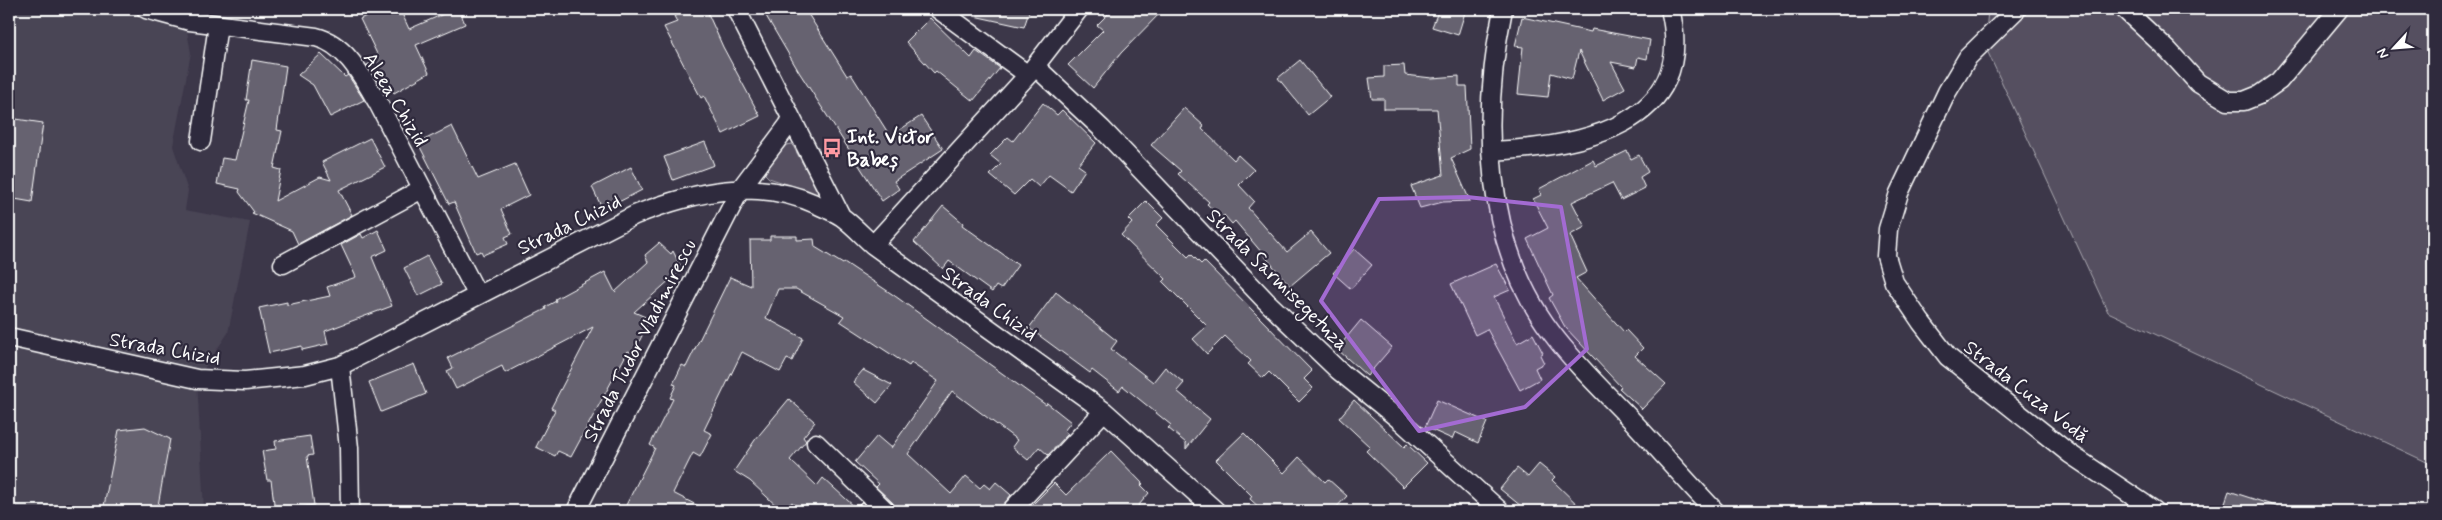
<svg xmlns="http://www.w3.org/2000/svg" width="2442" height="520" viewBox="0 0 2442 520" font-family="Mynerve,sans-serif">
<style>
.built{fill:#494455}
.green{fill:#555060;stroke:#aaa8b0}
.building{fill:#666270;stroke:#fff}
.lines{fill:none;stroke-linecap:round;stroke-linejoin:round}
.street-casing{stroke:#fff;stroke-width:21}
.street{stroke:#2f2a3d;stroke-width:18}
.marked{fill:#a36bd2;fill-opacity:0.2;stroke:#a36bd2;stroke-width:4;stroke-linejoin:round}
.labels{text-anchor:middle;stroke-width:4.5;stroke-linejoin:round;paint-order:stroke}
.street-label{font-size:20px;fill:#fff;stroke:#2f2a3d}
.poi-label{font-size:20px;font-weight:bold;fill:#fff;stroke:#2f2a3d;text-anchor:start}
</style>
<rect width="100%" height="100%" fill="#3c3749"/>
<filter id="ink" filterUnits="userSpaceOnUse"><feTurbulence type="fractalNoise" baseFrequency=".02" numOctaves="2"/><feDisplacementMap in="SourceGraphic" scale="10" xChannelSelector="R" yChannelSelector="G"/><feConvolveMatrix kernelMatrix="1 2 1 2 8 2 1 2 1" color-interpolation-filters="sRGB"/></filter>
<g filter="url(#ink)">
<path class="built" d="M9 9H117L187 31 191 53 173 146 188 191 185 210 250 222 228 333 197 379 204 511H9Z"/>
<path class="green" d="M1988 9H2433V465L2108 312 1985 46Z
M792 144 817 189 818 192 816 194 769 178 765 174 767 168 786 145Z"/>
<path class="building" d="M380 9H400L409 29 455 9H459L465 24 416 45 429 73 394 93 391 87 383 90 367 65 379 58 360 19Z
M691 9H706L723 47 760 116 723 134 704 96 701 98 664 27 677 22 674 16Z
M762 9H805L847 76 851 74 890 136 921 116 943 149 894 181 899 189 882 201 799 72Z
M974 9H1030L1024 27 974 16Z
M1113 9H1164L1121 53 1093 88 1068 65 1103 30 1097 25Z
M1439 9H1466L1458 35 1432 27Z
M1522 17 1591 32 1592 29 1650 40 1647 59 1638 57 1636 67 1611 62 1625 88 1603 100 1579 51 1572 79 1551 73 1548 97 1518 94 1523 47 1515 46Z
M930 18 971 58 976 51 1000 68 973 101 936 71 934 73 906 42Z
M321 54 345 77 348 75 364 100 330 117 313 85 298 75Z
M252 60 286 66 277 130 282 131 274 168 281 170 275 201 320 177 331 180 322 162 370 138 385 167 339 190 352 215 298 244 292 231 252 213 254 212 239 192 240 189 217 184 222 158 235 160 249 100H246Z
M1300 60 1330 97 1308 115 1278 78Z
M1404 65 1405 75 1432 78 1459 76V86H1467L1470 149 1451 158 1470 201 1443 202 1420 208 1411 186 1443 175 1437 109H1384V99H1372L1369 78 1384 77V66Z
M1043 103 1057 115 1062 110 1096 143 1078 165 1085 170 1071 191 1049 175 1039 187 1030 179 1014 195 990 175 1001 164 990 155 1008 137 1013 141Z
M1184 108 1204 126 1202 129 1234 160 1238 155 1254 170 1239 185 1254 201 1248 208 1287 252 1311 232 1329 253 1290 286 1235 221 1232 224 1224 215 1222 218 1207 204 1209 202 1178 174 1181 171 1151 145Z
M9 118 43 123 32 202 9 198Z
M452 126 478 179 515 164 529 195 501 209 512 234 505 237 508 244 483 255 481 251 476 253 454 202 449 204 418 143Z
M705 142 714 165 673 180 664 157Z
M1627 151 1631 159 1639 155 1648 172 1640 177 1645 188 1621 200 1612 183 1572 202 1585 227 1570 235 1587 272 1576 278 1624 332 1626 330 1643 348 1635 356 1666 384 1642 409 1619 388 1621 387 1565 327 1549 298 1553 295 1527 239 1548 228 1533 199 1541 195 1539 189 1593 160 1596 166Z
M631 167 642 190 603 210 592 187Z
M1146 201 1163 218 1156 225 1188 257 1191 254 1201 264 1204 261 1312 371 1304 379 1313 388 1299 402 1269 372 1263 378 1248 364 1251 361 1225 336 1207 354 1193 339 1207 326 1163 282 1166 279 1121 235 1132 223 1128 219Z
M943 206 963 223 962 225 1018 265 1001 289 996 286 992 292 949 261 943 269 914 242Z
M378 230 387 250 372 257 392 306 325 331 328 344 302 350V346L269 353 259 308 287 302V305L330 296 327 287 356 277 341 245 361 234 363 238Z
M770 236H797V240L814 239 815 247 843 264 844 262 895 296 1046 405 1047 403 1071 422 1064 431 1068 434 1048 455 1039 447 1028 460 1012 447 1017 440 952 391 908 454 951 494 966 476 980 488 984 484 990 489 996 482 1011 495 999 511H896L893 503 876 487 879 484 855 462 877 436 891 448 938 381 911 363 909 366 840 321 844 316 796 289H778L766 318 803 338 792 361 787 359 780 372 742 352 704 430 712 434 700 457 693 453 673 493 708 511H623L655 448 650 445 673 399 670 398 676 385 673 384 682 365 686 367 730 277 751 286 750 240H770Z
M659 243 671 254 673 251 682 269 634 312 650 319 638 344 632 353 628 351 571 457 558 451 555 456 536 447 555 410 551 408 593 327 505 373 502 366 456 389 447 371 453 368 448 358 546 309 545 307 556 301 555 299 605 272 615 292 648 262 645 255Z
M1354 249 1372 265 1351 289 1333 273Z
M427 256 442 284 418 296 404 268Z
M1496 264 1510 290 1494 297 1517 343 1533 334 1543 353 1540 355 1544 363 1535 368 1540 379 1520 390 1487 329 1475 335 1451 284Z
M1056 292 1117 341 1111 349 1153 382 1165 367 1184 383 1177 391 1210 419 1186 449V443L1168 428 1171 425 1123 386 1119 391 1092 370 1090 373 1029 328Z
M1361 320 1392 347 1367 376 1337 349Z
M414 364 426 394 381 412 369 382Z
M863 370 892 385 877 403 853 382Z
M789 399 815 422 803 437 806 441 790 460 817 486 823 478 856 508 862 502 871 511H802L792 502 782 511 750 481 734 471 755 440Z
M1354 400 1404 447 1407 444 1427 463 1403 487 1366 451 1370 447 1339 418Z
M1437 400 1487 422 1478 443 1455 432 1452 439 1425 427Z
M145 427 170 439 157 511H103L119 430Z
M1244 433 1284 473 1299 457 1325 482 1328 479 1347 496 1333 511H1263L1250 499 1252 496 1216 460Z
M310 436 313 455 307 456 314 505 275 511 271 480H267L262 451 276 449 275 441Z
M1111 451 1143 484 1141 485 1149 493 1134 511H1026L1054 483 1066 495Z
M1539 464 1555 477 1552 480 1584 511H1527L1500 489 1517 468 1528 477Z
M2229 491 2281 508V511H2222Z"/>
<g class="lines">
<defs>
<path id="street" d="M146 9 190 21 316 37C346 44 363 78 378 103L477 294
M736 9 841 216
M938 9 1028 75
M1503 9C1481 115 1483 242 1551 332 1577 367 1609 396 1638 427 1664 455 1689 484 1715 511
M2017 9 1968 57 1947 92 1899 193 1888 229 1886 256 1894 282 1921 322 1948 357 2070 454 2155 511
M2124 9 2168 50 2198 83 2228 101H2244L2259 95 2279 81 2339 9
M1036 67 1102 129 1266 301 1338 370 1401 421 1500 511
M201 141 218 25
M1492 151C1578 147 1699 126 1670 9
M873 245 1028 75 1079 9
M283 264 422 189
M9 337 197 379 245 381 305 375 340 366 635 215C696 191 756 177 818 205 826 209 835 212 842 217 853 225 863 236 873 245L1104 411 1216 511
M340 366 349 448 350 511
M816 443 886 511
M576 511 741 188 792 120
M1011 511 1104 411"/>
</defs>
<use href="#street" class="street-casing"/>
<use href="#street" class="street"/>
</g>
</g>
<path class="marked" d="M1467 197 1561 207 1587 349 1525 407 1419 431 1321 301 1379 199Z"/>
<defs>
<symbol id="bus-bare" viewBox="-9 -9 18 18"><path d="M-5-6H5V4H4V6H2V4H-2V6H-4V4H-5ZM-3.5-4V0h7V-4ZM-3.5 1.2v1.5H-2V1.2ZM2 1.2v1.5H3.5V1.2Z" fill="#ff9aa2" stroke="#2f2a3d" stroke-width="2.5" paint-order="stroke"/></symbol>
</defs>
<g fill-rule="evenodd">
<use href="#bus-bare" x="818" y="134" width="28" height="28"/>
</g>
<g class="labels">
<g class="street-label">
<text transform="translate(396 99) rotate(59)" y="7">Aleea Chizid</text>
<text transform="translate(569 224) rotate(-26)" y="7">Strada Chizid</text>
<text transform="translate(1278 279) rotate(45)" y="7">Strada Sarmisegetuza</text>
<text transform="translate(990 303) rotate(36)" y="7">Strada Chizid</text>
<text transform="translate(639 340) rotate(-63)" y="7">Strada Tudor Vladimirescu</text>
<text transform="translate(165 348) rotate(10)" y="7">Strada Chizid</text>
<text transform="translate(2027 391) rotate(38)" y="7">Strada Cuza Vodă</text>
</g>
<g class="poi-label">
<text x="847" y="143">Int. Victor<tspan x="847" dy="23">Babeș</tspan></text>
</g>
</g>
<rect width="2442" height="520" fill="none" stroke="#2f2a3d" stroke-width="30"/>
<rect x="15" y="15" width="2412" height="490" fill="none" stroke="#fff" stroke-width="2" filter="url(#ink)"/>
<g transform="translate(2394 48) rotate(244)" stroke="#2f2a3d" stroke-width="4" paint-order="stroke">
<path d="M0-4L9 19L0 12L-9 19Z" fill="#ffffff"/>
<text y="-8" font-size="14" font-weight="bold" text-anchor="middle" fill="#ffffff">N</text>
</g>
</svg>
